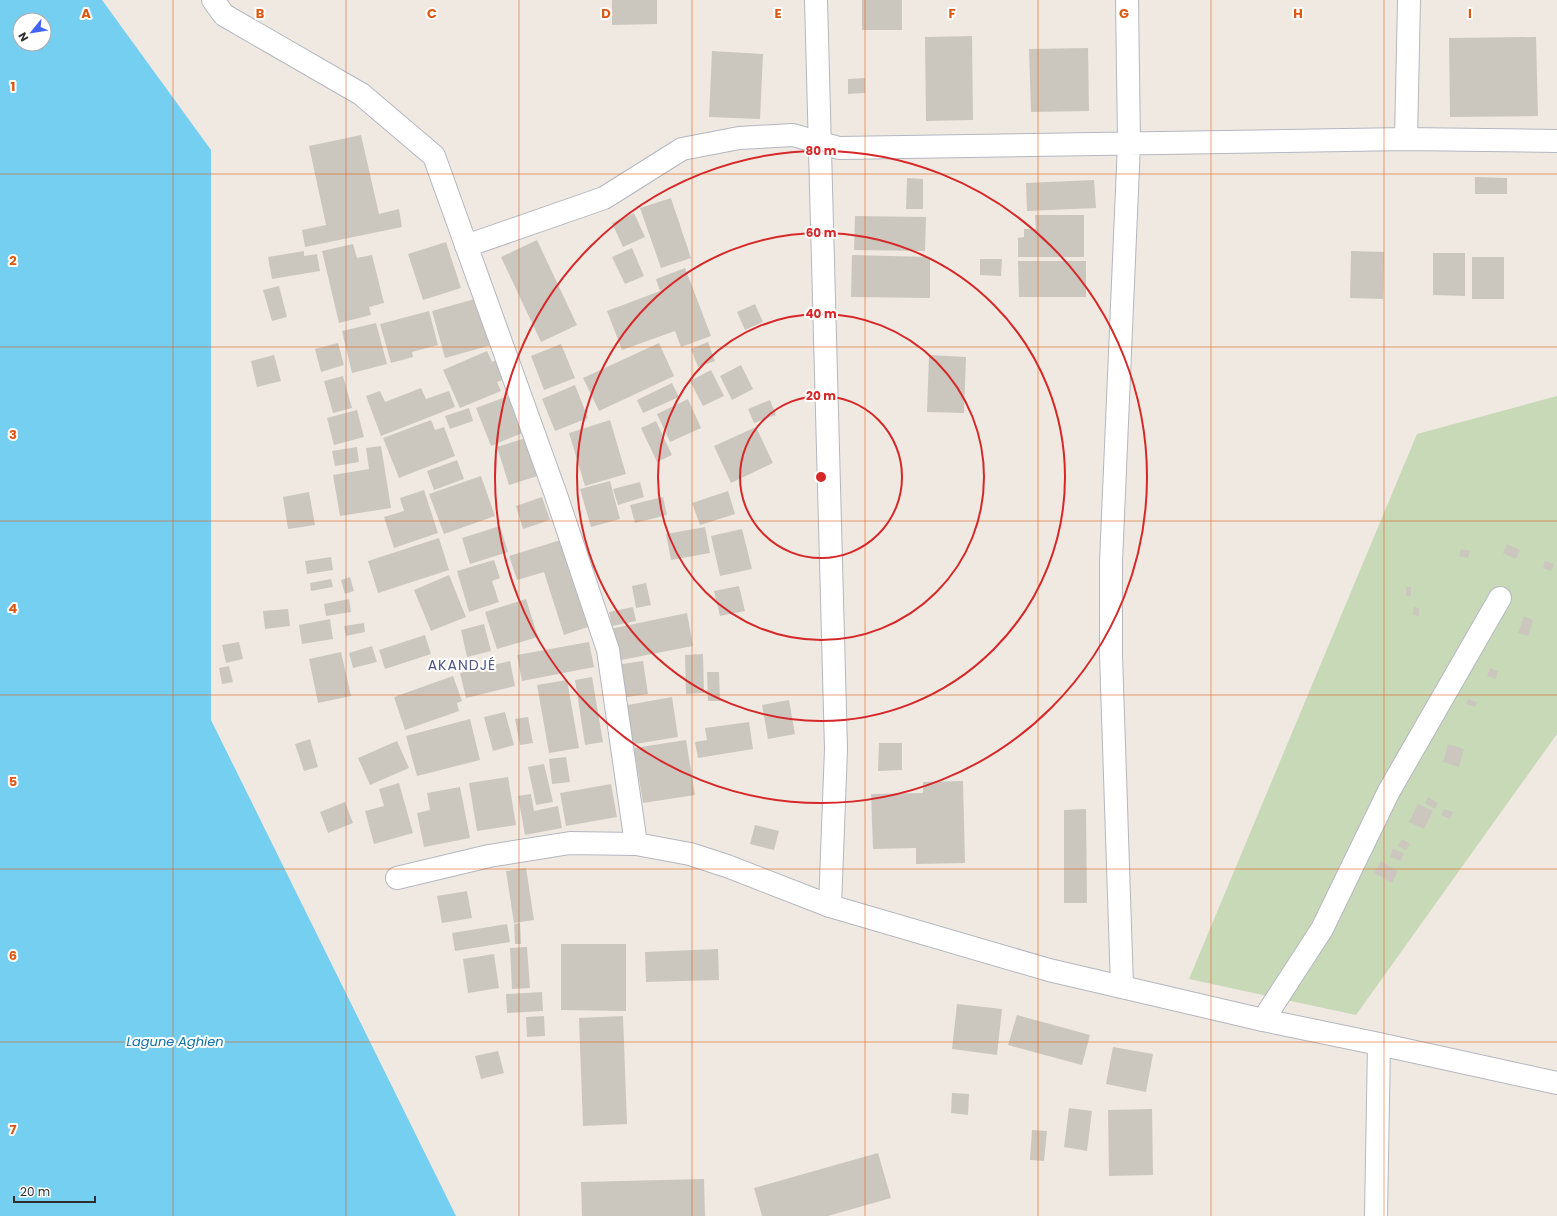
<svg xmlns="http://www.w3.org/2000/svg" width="1557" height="1216" viewBox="0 0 1557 1216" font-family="Poppins,sans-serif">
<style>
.cemetery{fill:#c8d9b8}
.water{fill:#75cff0;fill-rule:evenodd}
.building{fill:#cbc7bf}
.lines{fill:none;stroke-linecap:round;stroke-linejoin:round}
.minor-casing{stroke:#b4b7c1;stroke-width:24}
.tertiary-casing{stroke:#b4b7c1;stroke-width:24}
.minor{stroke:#fff;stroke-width:22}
.tertiary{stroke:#fff;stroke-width:22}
.grid{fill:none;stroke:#df570e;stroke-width:1;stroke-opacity:0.55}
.ring{fill:none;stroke:#d62828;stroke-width:2}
.labels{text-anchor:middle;stroke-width:4;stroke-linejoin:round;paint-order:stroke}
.water-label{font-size:13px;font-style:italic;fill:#0d6fa3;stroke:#fff}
.quarter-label{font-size:14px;letter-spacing:1px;fill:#4d5680;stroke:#fff}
.grid-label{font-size:13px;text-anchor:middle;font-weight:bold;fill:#df570e;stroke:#fff;stroke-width:4;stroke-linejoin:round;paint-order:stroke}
.centre{fill:#d62828;stroke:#fff;stroke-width:2}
.ring-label{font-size:12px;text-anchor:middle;font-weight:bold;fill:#d62828;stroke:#fff;stroke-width:4;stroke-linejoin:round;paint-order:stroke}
</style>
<rect width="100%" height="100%" fill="#efe9e1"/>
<path class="cemetery" d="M1557 396V734L1356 1015 1189 979 1417 434Z"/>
<path class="water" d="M0 0H102L211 150V720L456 1216H0ZM20 20H44V44H20Z"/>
<path class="building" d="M612 0H657V24L612 25Z
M862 0H902V30H862Z
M972 36 973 120 926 121 925 37Z
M1536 37 1538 116 1450 117 1449 38Z
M1088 48 1089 111 1031 112 1029 49Z
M712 51 763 54 760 119 709 117Z
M865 78V93L848 94V79Z
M361 135 379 214 399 209 402 227 305 247 302 230 326 225 309 146Z
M1475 177 1507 178V194H1475Z
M907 178 923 179V209H906Z
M1094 180 1096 208 1027 211 1026 183Z
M671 198 691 258 661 268 640 208Z
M634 213 645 237 623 247 612 223Z
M1035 215H1084V257H1018V238L1024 237V229H1036Z
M855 216 926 217 925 251 854 250Z
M537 240 577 325 541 342 501 257Z
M446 242 461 288 423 300 408 254Z
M353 244 357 258 372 255 384 303 369 307 371 315 339 323 322 251Z
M632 248 644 276 625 284 612 257Z
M304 251V256L317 254 320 271 272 279 268 257Z
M1351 251 1384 252 1383 299 1350 298Z
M1433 253H1465V296L1433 295Z
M852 255 930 257V298L851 297Z
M1472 257H1504V299H1472Z
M980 259H1002L1001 276 980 275Z
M1018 261H1086V297H1019Z
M685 268 711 336 681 347 675 331 622 350 607 311 660 291 656 279Z
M279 286 287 317 272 321 263 290Z
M482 297 495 344 445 358 432 311Z
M755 304 763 322 745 330 737 312Z
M429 311 438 345 412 352 413 357 391 363 380 324Z
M376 323 387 364 352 373 342 331Z
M708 342 715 361 698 367 691 349Z
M338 343 344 365 321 372 315 349Z
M659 343 674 376 599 411 583 378Z
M561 344 575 378 544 390 531 356Z
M487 351 492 362 500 358 508 378 497 382 501 391 460 408 443 370Z
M274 355 281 381 257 387 251 361Z
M929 355 966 357 964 413 927 412Z
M741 365 753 389 732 400 720 376Z
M711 370 724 396 703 406 690 381Z
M343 376 352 408 333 413 324 381Z
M672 383 679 397 643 413 637 400Z
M575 385 588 418 555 431 542 399Z
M421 388 426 399 449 391 455 407 381 436 366 396 380 391 385 402Z
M513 394 527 431 491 446 476 408Z
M688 399 701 428 670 442 657 414Z
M770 400 776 415 754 423 748 409Z
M469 408 473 421 450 429 445 416Z
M357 410 364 437 334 445 327 418Z
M431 420 435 430 444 427 455 456 399 478 383 438Z
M610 420 626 474 585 486 569 433Z
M656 421 672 455 657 462 641 428Z
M756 427 773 463 731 483 714 446Z
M529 437 541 475 509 485 497 447Z
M381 446 391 508 340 516 333 475 369 469 366 448Z
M357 447 359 462 335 466 332 451Z
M457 460 464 479 434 490 427 471Z
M481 476 495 516 444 534 429 494Z
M610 481 620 519 591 527 580 489Z
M640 482 644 497 618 505 613 489Z
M424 490 438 533 394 548 384 517 404 511 400 498Z
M728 491 735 514 700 525 692 503Z
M309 492 315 525 288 529 283 497Z
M542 497 550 520 523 529 516 506Z
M663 497 667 515 635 523 630 505Z
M500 526 508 552 470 564 462 538Z
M705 527 710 553 671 560 666 534Z
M742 529 752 569 720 576 711 536Z
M439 538 449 570 378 593 368 561Z
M564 539 591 626 564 635 544 572 517 580 509 556Z
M1507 544 1520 550 1516 559 1503 553Z
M1461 549 1470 551 1468 558 1459 556Z
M331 557 333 570 307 574 305 561Z
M494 560 500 578 492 581 499 602 469 612 457 571Z
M1545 561 1554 564 1551 571 1543 568Z
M449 575 466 617 431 631 414 590Z
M350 577 354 591 345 594 341 580Z
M331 579 333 587 311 591 310 583Z
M646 583 651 605 636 608 632 586Z
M739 586 745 611 720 616 714 591Z
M1406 587H1411V596H1406Z
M349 599 351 612 326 616 324 604Z
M526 599 538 637 497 649 485 612Z
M633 607 636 621 612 626 609 612Z
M1414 607 1419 608V616L1413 615Z
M288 609 290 626 265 629 263 611Z
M687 613 693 646 616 661 610 629Z
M1524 616 1533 620 1528 636 1518 633Z
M330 619 333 639 302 644 299 625Z
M364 623 365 632 346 636 344 626Z
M484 624 491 651 467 657 461 630Z
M425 635 431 654 385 669 379 650Z
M239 642 243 659 226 663 222 645Z
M589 642 594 667 522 681 517 655Z
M372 646 377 662 353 668 349 653Z
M341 652 351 696 318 703 309 659Z
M703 654 704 693 686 694 685 655Z
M510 661 515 686 466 698 460 673Z
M643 661 648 694 620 698 615 665Z
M229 666 233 682 222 684 219 668Z
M1490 668 1498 671 1496 679 1487 676Z
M707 672H719L720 701H708Z
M453 676 462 701 457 703 459 711 405 730 394 697Z
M592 677 603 742 585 745 575 680Z
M567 680 579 748 549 753 537 685Z
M672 697 678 737 629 745 622 706Z
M1468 699 1477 702 1475 707 1466 704Z
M789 700 795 734 768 739 762 705Z
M505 712 514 745 493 751 484 717Z
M528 717 533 743 520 745 515 719Z
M470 719 480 760 417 776 406 736Z
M749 722 753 749 698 758 695 742 707 740 705 728Z
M310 739 318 767 304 771 295 744Z
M686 740 695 795 643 803 634 748Z
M397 741 409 768 370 785 358 758Z
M879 743H902V770L878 771Z
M1448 744 1464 749 1459 767 1443 762Z
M566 757 570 782 552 784 549 759Z
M544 764 553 802 536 805 528 767Z
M508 777 516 825 477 831 469 783Z
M963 781 965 863 916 864V848L873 849 871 794 923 793V782Z
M399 783 413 833 374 844 365 811 384 806 379 789Z
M611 784 617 817 566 826 560 793Z
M460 787 470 838 424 847 417 813 430 810 427 793Z
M531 794 534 811 558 806 562 828 525 835 518 796Z
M1428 797 1438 803 1435 809 1425 803Z
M345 802 353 823 328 833 320 812Z
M1418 804 1433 811 1424 829 1409 822Z
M1086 809 1087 903H1064V810Z
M1444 809 1453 812 1450 819 1441 815Z
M755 825 779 831 774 850 750 844Z
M1402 839 1410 844 1406 850 1398 846Z
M1393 849 1404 853 1401 861 1390 857Z
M1381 861 1398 871 1392 883 1374 873Z
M526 868 534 920 514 923 506 871Z
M467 891 472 918 442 923 437 896Z
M520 923 521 944H515L514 924Z
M507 924 510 942 455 951 452 933Z
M561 944H626V1011L561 1010Z
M527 947 530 988 512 989 510 948Z
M718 949 719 980 646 982 645 952Z
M494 954 499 988 468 993 463 959Z
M542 992 543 1011 507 1013 506 994Z
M957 1004 1002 1009 997 1055 952 1049Z
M1017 1015 1090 1035 1082 1065 1008 1045Z
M544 1016 545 1036 527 1037 526 1017Z
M623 1016 627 1124 583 1126 579 1018Z
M1113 1047 1153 1054 1146 1092 1106 1084Z
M498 1051 504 1073 481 1079 475 1056Z
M952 1093 969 1094 968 1115 951 1113Z
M1069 1108 1092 1111 1087 1151 1064 1147Z
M1152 1109 1153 1175 1109 1176 1108 1110Z
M1032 1130 1047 1131 1044 1161 1030 1160Z
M878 1153 891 1198 828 1216H762L754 1188Z
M704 1179 705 1216H582L581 1182Z"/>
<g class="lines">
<defs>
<path id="minor" d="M213 0 224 15 361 94 434 156 556 495 608 650 636 844
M816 0 836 749 830 906
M1406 139 1409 0
M466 246 604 198 682 149 739 138 793 135 839 148 1406 139 1557 141
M1122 987 1111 655V562L1129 143 1127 0
M1263 1020 1322 929 1389 791 1500 598
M1376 1216 1379 1044"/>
<path id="tertiary" d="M397 878 489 856 570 843 636 844 690 854 727 866 830 906 1049 970 1263 1020 1379 1044 1557 1083"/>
</defs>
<use href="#minor" class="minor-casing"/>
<use href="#tertiary" class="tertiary-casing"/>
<use href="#minor" class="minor"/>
<use href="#tertiary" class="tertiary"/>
</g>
<path class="grid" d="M173 0V1216M346 0V1216M519 0V1216M692 0V1216M865 0V1216M1038 0V1216M1211 0V1216M1384 0V1216M0 174H1557M0 347H1557M0 521H1557M0 695H1557M0 869H1557M0 1042H1557"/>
<g class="ring">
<circle cx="821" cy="477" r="81"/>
<circle cx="821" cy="477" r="163"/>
<circle cx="821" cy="477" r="244"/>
<circle cx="821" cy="477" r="326"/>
</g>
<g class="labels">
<g class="water-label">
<text x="175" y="1046">Lagune Aghien</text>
</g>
<g class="quarter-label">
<text x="462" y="670">AKANDJÉ</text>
</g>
</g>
<g class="grid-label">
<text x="86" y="18">A</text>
<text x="260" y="18">B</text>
<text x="432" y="18">C</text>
<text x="606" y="18">D</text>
<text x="778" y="18">E</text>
<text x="952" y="18">F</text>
<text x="1124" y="18">G</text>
<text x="1298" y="18">H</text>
<text x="1470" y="18">I</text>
<text x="13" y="91">1</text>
<text x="13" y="265">2</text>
<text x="13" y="439">3</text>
<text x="13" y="613">4</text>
<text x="13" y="786">5</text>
<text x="13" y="960">6</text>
<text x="13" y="1134">7</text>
</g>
<circle cx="821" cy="477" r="6" class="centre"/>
<g class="ring-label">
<text x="821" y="155">80 m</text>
<text x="821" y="237">60 m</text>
<text x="821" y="318">40 m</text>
<text x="821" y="400">20 m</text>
</g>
<g transform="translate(32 32) rotate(240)"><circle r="19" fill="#ffffff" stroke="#ababab"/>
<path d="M0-3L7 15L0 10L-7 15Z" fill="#4264fb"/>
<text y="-6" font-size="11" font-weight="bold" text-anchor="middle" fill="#2e2e2e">N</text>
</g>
<path d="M14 1196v6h81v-6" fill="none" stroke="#2e2e2e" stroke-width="2"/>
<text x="20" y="1196" font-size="12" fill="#2e2e2e" stroke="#ffffff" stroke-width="3" paint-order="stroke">20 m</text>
</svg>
